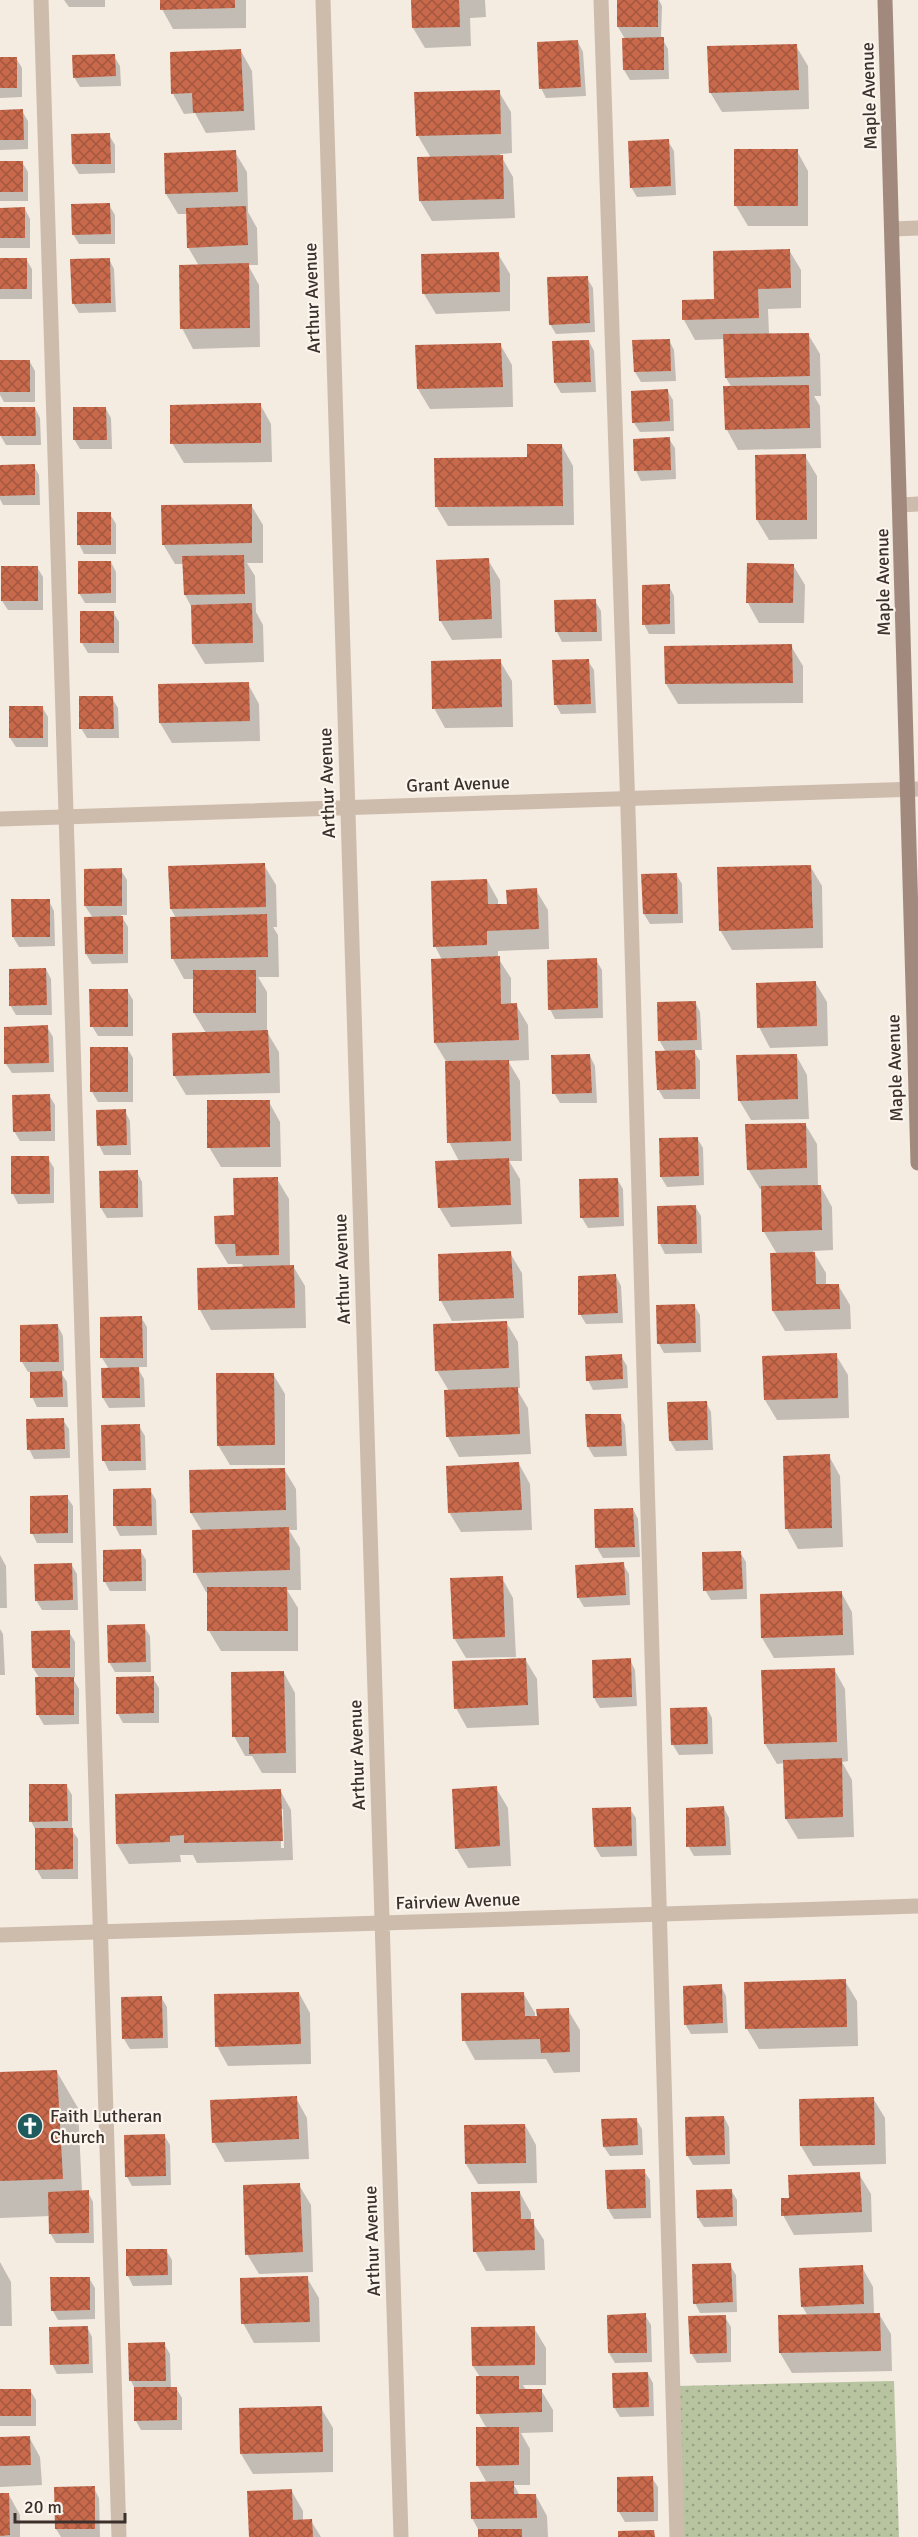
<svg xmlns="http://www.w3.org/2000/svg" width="918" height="2537" viewBox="0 0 918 2537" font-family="Signika,sans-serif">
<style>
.park{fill:url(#park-dots)}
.shadow{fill:#0003;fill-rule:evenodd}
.building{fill:url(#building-cross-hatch)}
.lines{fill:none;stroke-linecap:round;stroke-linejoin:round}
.lane{stroke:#cdbbac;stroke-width:15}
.street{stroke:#cdbbac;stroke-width:15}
.secondary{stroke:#a18a7d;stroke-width:15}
.labels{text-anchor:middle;stroke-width:4.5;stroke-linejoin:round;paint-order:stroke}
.street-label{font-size:18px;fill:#3b302b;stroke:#fbf5ee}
.poi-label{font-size:18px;fill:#3b302b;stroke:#fbf5ee;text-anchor:start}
</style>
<defs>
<pattern id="park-dots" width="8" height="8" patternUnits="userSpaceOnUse" patternTransform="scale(1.5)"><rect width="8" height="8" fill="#b8c4a0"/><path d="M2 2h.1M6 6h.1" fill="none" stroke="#97a083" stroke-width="1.8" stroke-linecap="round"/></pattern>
<pattern id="building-cross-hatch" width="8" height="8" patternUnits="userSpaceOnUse" patternTransform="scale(1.5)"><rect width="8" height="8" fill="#c8694b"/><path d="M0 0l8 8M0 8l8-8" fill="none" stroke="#a4573f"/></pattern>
</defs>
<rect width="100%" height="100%" fill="#f4ebe1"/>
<path class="park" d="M894 2381 899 2537H683L678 2386Z"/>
<path class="shadow" d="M64 0H105V7H69Z
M162 0H246V28L173 29 162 9Z
M412 0H485L486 17 470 18 471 46 425 48 413 28Z
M618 0H659L662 6 661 36 668 49 669 79 630 80 624 70 625 39 618 27Z
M578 42 583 52 586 96 546 98 541 88Z
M796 46 808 66 809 109 722 112 710 92Z
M241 51 252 71 255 130 206 133 195 113 184 114 173 94Z
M114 56 120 66 121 86 80 87 74 77Z
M0 58H16L22 68V97L0 98Z
M499 92 511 112 512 153 500 154 513 177 515 218 432 221 420 201 431 158 418 136Z
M0 111H22L28 121V149L0 150Z
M109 135 115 145V173L79 174 73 164Z
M668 141 674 151 676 195 637 197 631 187Z
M797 151 808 171V226H748L736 206Z
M235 152 247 172 248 212 257 228 258 265H248L259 285 260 347 193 349 182 328 199 266 188 247 187 214H178L166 194Z
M22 162 28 172V201H0V163Z
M109 205 115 215V244H79L73 234Z
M0 209H25L30 219V248H0Z
M789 250 801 270V308L768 309 769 335 808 334 820 354 821 396H814L820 406 821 448 738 450 727 430 732 388 726 378 724 339 695 340 684 320Z
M498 254 510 274V311L436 314 424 294Z
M26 259 32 269V299H0V260Z
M109 259 114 269 116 312 79 313 73 303Z
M587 278 593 288 595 332 556 334 550 324Z
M669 340 674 350 676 381 641 382 635 372Z
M589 341 594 351 596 392 561 393 555 383Z
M500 344 512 365 513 407 430 409 418 389Z
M0 362H30L35 371V402H4L0 395Z
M667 390 673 400 674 431 640 432 634 423Z
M260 404 271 424 272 462 184 463 172 443Z
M0 408H35L40 418 41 445H6L0 435Z
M106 409 111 418 112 449H80L74 439Z
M669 439 675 448 676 479 641 481 636 471Z
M562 446 573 466 574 525 448 526 436 506 529 458Z
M805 456 817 476V539L769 540 757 520Z
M0 466H34L39 475 40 505H3L0 499Z
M251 505 263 525V563H247L255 576 256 612 263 625 264 662 205 664 193 644 192 608 185 595 184 564H175L163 544Z
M110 514 116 524V554H84L79 544Z
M488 560 500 580 502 638 452 640 440 620Z
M111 562 116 572V603H85L79 593Z
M748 565H793L805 585 804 623H759L748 603Z
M37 567 43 577V610H8L2 601Z
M669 586 674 596 675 634H649L644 624Z
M595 601 601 611 602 641 562 642 557 632Z
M113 612 119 622V653H88L82 643Z
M791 646 803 666V703L678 704 666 684Z
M500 661 512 681 513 727 445 728 434 708Z
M588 661 594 670 596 713 561 714 556 705Z
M248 684 259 704 260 741 172 743 160 723Z
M112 698 118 708 119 738H87L81 728Z
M42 707 48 717V747H16L10 738Z
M264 865 276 885 277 927H273L278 935 279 977H258L267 992V1032L279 1052 280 1093 186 1095 174 1075 206 1033 194 1013V979H184L173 959 176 918 171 909Z
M810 866 822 886 823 948 732 950 720 930Z
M121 870 127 880V915H121L128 927V963L92 964 86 954V918H93L85 906Z
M676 874 682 884 683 923 650 924 644 914Z
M487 880 498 900V906L508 905 536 890 548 910 549 949 498 951V958L511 978V1005H516L528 1025 529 1060 508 1061 520 1081 522 1161H509L520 1179 522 1224 451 1227 439 1207 459 1161 449 1142 447 1063 435 1043 442 960 435 946Z
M49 901 54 911 55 946 19 947 13 937Z
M596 960 602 970 603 1018 555 1019 550 1009Z
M46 969 51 979 52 1015H16L10 1005Z
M815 982 827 1002 828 1046 770 1048 759 1027Z
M127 990 133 1000V1036H98L92 1026Z
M695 1002 700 1012 702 1050H693L700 1061V1099H664L658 1089 666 1052 659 1040Z
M47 1027 53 1037 54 1072 12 1073 6 1064Z
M127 1048 133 1058V1102H98L92 1092Z
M796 1055 807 1075 809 1119 751 1120 739 1100Z
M590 1056 595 1066 597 1103H560L554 1093Z
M49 1095 55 1105V1141H20L14 1131Z
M269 1102 280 1122 281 1167H221L209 1147Z
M125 1111 130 1121 131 1155H104L99 1145Z
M805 1124 817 1144 818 1187H821L832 1207 833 1250 813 1251 826 1273V1285H838L850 1305 851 1329 785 1331 773 1311 777 1254 764 1232 763 1189H760L748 1169Z
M697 1138 703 1148 704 1185 667 1187 661 1177Z
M48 1158 54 1168V1203L18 1204 13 1194Z
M137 1172 142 1182 143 1217 107 1218 101 1208Z
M277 1179 289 1199 290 1266H293L305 1286 306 1328 211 1330 200 1310 199 1269 244 1268 242 1264H228L216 1244 236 1216Z
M617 1179 623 1189 624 1226 588 1228 582 1218Z
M695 1206 701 1216 702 1253 665 1254 660 1244Z
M510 1253 522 1273 524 1318 452 1321 441 1301Z
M616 1276 621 1286 623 1323 586 1324 580 1314Z
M694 1305 700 1315 701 1352 664 1353 659 1344Z
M141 1317 147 1327V1367H137L144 1379 145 1407 109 1408 103 1398 102 1369H109L102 1358Z
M506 1322 518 1342 520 1388H516L528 1408 531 1454 459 1457 448 1437 449 1391 437 1371Z
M58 1326 63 1336 64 1371H60L67 1382 68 1407H37L32 1397 31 1372H28L22 1362Z
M836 1355 848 1375 849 1418 777 1420 765 1400Z
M621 1356 627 1366 628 1388 593 1390 588 1380Z
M273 1374 285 1394V1465H230L218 1445Z
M706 1402 711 1412 713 1450 676 1451 670 1441Z
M620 1415 625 1425 627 1456 594 1457 588 1447 587 1416Z
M63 1420 69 1429 70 1458 34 1459 29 1449Z
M139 1426 145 1436 146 1470 109 1471 104 1461 103 1427Z
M829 1456 840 1476 843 1547 798 1549 787 1529Z
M519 1464 530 1484 532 1530 461 1532 449 1512Z
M284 1469 296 1489 297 1530H289L300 1548 301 1590H287L298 1608V1651H221L209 1631V1592H206L195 1572 202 1531 191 1513 190 1471Z
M150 1490 156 1500 157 1535 120 1536 115 1526Z
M67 1497 73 1506V1543H37L32 1533Z
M633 1509 638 1519 640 1557 603 1558 597 1548Z
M140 1550 146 1560V1591H110L105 1582Z
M740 1552 746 1562 747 1599 711 1600 705 1590Z
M0 1555 6 1566 7 1608H0Z
M71 1564 77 1574 78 1610H42L36 1600Z
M623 1564 629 1574 630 1605 584 1607 578 1597Z
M502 1578 513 1598 516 1657 466 1658 454 1638Z
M841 1592 852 1612 854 1655 774 1658 762 1638Z
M144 1626 150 1636 151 1672H115L109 1662Z
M0 1629 3 1634 5 1675H0Z
M69 1632 75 1642V1677H72L79 1689V1724L44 1725 38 1715 40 1679 33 1668Z
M525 1659 537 1679 539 1725 467 1728 456 1708Z
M630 1660 635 1670 637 1706 600 1708 594 1698Z
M834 1669 845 1689 848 1761 842 1762 852 1780 854 1837 798 1839 786 1819 785 1763 777 1764 765 1744Z
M284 1673 295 1693 296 1773H262L252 1756H245L234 1736Z
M153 1678 159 1688V1723H123L118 1714Z
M707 1708 712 1718 713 1754 679 1755 673 1745Z
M66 1785 72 1795V1830L78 1839V1879H42L37 1870 36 1831 31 1821Z
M496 1788 508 1808 511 1866 468 1868 456 1848Z
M280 1790 291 1810 293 1860 197 1863 193 1855H180L181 1862 129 1864 117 1844ZM280 1809H283L284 1848H281Z
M724 1808 729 1818 731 1855 694 1856 688 1846Z
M630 1809 636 1818 637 1856 601 1857 595 1847Z
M845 1981 857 2001 858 2046 759 2049 747 2029Z
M721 1986 726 1996 728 2033 691 2034 685 2024Z
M299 1993 310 2013 311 2064 228 2066 217 2046Z
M523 1993 535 2013V2018L568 2010 580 2030V2072L554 2073 546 2059 475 2060 464 2040Z
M161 1997 167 2007 168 2048 130 2049 124 2039 123 1999Z
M57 2072 78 2108 82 2192H88L93 2202 94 2243H56L50 2233V2216L0 2218V2074Z
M296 2098 307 2118 309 2159 225 2162 214 2142Z
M873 2098 885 2118 886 2164 813 2166 801 2146V2100Z
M724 2117 729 2127 730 2164 693 2165 687 2155Z
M636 2119 642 2129 643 2155 610 2156 604 2147Z
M525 2125 536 2145 537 2183 478 2184 466 2164Z
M164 2135 170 2145 171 2185 132 2186 127 2177Z
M644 2171 650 2180 651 2218 614 2219 608 2209 607 2172Z
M859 2174 871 2194 872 2232 794 2235 783 2215 791 2200Z
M299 2185 311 2205 313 2272 259 2274 247 2254Z
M731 2190 737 2200V2226L704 2227 698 2218Z
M520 2193 531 2213V2220L544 2240 545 2270 486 2271 475 2251Z
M166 2250 172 2260V2285L133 2286 128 2276Z
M0 2262 11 2282 12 2326H0Z
M730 2265 736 2275 737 2312 700 2313 695 2303Z
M862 2267 873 2287 874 2314H879L891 2334 892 2371 792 2373 780 2353 808 2316 802 2306Z
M89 2278 95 2288V2319L58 2320 53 2311Z
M307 2278 319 2298 320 2342 254 2343 243 2323Z
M645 2315 651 2325 652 2362 615 2363 609 2353Z
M725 2317 731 2327V2362L697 2363 691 2353Z
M87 2327 92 2337 93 2373 57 2374 52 2364Z
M534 2328 546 2348V2385H523L526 2390H541L553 2410V2432L521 2433 530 2449V2485H514L520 2496H536L547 2516 548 2537H479V2531L472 2518 487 2483 477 2465 487 2429 478 2413 480 2377 473 2366Z
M164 2344 170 2354 171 2388H176L182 2398V2430H141L136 2421 135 2389 131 2381Z
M648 2374 653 2383 654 2416 620 2417 614 2407Z
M30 2390 36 2400V2426H0V2391Z
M321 2408 333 2428V2472L253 2474 241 2454Z
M29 2437 40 2457 42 2485 0 2487V2438Z
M652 2478 658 2487V2521L625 2522 619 2512Z
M94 2488 99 2498 100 2537H61L56 2529Z
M291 2490 303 2511V2521H311L321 2537H250Z
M0 2495H9L20 2515V2537H0Z"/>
<path class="building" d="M160 0H235V8L160 10Z
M411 0H459L460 27 412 28Z
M617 0H658V27H617Z
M664 37V70H623L622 38Z
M578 40 581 87 539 89 537 42Z
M797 44 799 90 709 93 707 46Z
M241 49 244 111 193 113 192 93 171 94 170 52Z
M115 54 116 76 73 78 72 55Z
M0 57H17V88H0Z
M500 90 501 134 416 136 414 92Z
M23 109 24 140H0V110Z
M110 133 111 164H72L71 134Z
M669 139 671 186 630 188 628 141Z
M734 149H798V206H734Z
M236 150 238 192 165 194 164 153Z
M503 155 504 199 419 201 417 157Z
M0 161H23V192H0Z
M110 203 111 234 72 235 71 204Z
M246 206 248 245 187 248 186 208Z
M25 207V238H0V208Z
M790 249 791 288 758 289 759 318 682 320V300L714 299 713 251Z
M499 252 500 292 422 294 421 254Z
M0 258H27V289H0Z
M110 258 111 303 72 304 70 259Z
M249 263 250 328 180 329 179 265Z
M588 276 590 323 549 325 547 277Z
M809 333 810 376 725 378 723 334Z
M670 339 671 371 634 372 632 340Z
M589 340 591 382 554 383 552 341Z
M501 343 503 387 417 389 415 345Z
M0 360H30V392H0Z
M809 385 810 428 725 430 723 386Z
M668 389 670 421 632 423 631 391Z
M261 403V443L170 444V405Z
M0 407H35L36 436H0Z
M73 407H106L107 440H73Z
M670 437 671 470 634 471 633 439Z
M527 444H562L563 506 435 507 434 458 527 457Z
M806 454 807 520H756L755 455Z
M35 464V495L0 496V465Z
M252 504V543L162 545 161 505Z
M77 512H111V545H77Z
M244 555 245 594 184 595 182 556Z
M489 558 492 619 439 621 436 560Z
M78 561H111V593L78 594Z
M747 563 794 564 793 603H746Z
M1 566H38V601H1Z
M670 584V624L642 625V585Z
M596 599 597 632H555L554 600Z
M252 603 253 643 192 644 191 605Z
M80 611H114V643H80Z
M792 644 793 683 665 684 664 646Z
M501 659 502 707 432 709 431 661Z
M589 659 591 704 554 705 552 660Z
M249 682 250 721 159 723 158 684Z
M79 696H113L114 729H79Z
M9 706H43V738H9Z
M265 863 266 907 170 909 168 866Z
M811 865 813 928 719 931 717 867Z
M122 868V906H84V869Z
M677 873 678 914H643L641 874Z
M487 879 488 904H507L506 890 537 888 539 929 487 931V945L433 947 431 881Z
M11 899H50V937H12Z
M267 914 268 957 171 959 170 917Z
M123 916V954H85L84 917Z
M500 956 501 1004 517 1003 519 1040 434 1043 431 959Z
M597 958 598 1008 548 1010 547 960Z
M46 968 47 1005 9 1006V969Z
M193 970H256V1013H193Z
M816 981 817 1026 757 1028 756 983Z
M89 989H128V1027H90Z
M696 1001 697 1040 658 1041 657 1002Z
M48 1025 49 1063 4 1064V1027Z
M268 1030 270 1073 173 1076 172 1033Z
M90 1047H128V1092H90Z
M695 1050 696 1089 657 1090 655 1051Z
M590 1054 592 1093 552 1094 551 1055Z
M797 1054 798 1099 738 1101 736 1055Z
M509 1060 511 1141 447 1143 445 1061Z
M50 1094 51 1131 13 1132 12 1095Z
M207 1100H270V1147L207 1148Z
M126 1109 127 1145 97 1146 96 1110Z
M806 1123 807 1168 747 1170 745 1124Z
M698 1137 699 1176 660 1177 659 1138Z
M11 1156H49L50 1194H11Z
M509 1158 511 1205 438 1208 435 1161Z
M138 1170V1208H100L99 1171Z
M278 1177 279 1255 236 1256 235 1244H215L214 1216 234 1215 233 1178Z
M618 1178 619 1217 580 1218 579 1179Z
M821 1185 822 1230 762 1232 761 1186Z
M696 1205 697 1244H658L657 1206Z
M511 1251 514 1298 439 1301 438 1254Z
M815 1252 816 1284H839L840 1309 772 1311 770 1253Z
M294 1265 295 1308 198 1310 197 1268Z
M616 1274 618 1313 578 1315V1276Z
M695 1304 696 1343 657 1344 656 1305Z
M142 1316 143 1358H100V1317Z
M507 1321 509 1368 435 1371 433 1324Z
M58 1324 59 1362H20V1325Z
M837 1353 838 1398 764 1400 762 1356Z
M622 1354 623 1379 586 1381 585 1356Z
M139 1367 140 1398H102L101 1368Z
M62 1371 63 1397 30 1398V1372Z
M216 1373H274L275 1445 217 1446Z
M518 1387 520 1434 446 1437 444 1390Z
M707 1401 708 1440 669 1441 667 1402Z
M585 1414H621L622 1446 587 1447Z
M64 1418 65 1449 27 1450 26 1419Z
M140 1424 141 1461H102L101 1425Z
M830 1454 832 1528 785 1529 783 1456Z
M519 1462 522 1510 448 1513 446 1466Z
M285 1468 286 1510 190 1513 189 1470Z
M151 1488 152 1526H113V1489Z
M68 1495V1533L30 1534V1496Z
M633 1508 635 1547 595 1548 594 1509Z
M289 1527 290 1570 193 1573 192 1530Z
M141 1549 142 1581 103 1582V1550Z
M741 1551 743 1589 703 1591 702 1552Z
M624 1562 626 1595 577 1598 575 1565Z
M72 1563 73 1600 35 1601 34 1564Z
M503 1576 505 1637 453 1639 450 1578Z
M207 1587H287L288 1631H207Z
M842 1591 843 1635 761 1638 760 1594Z
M145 1624 146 1662 108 1663 107 1625Z
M70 1630V1668H32L31 1631Z
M526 1658 528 1705 454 1709 452 1661Z
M631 1658 632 1697 593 1698 592 1660Z
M835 1668 837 1742 764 1744 761 1670Z
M284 1671 286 1753 249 1754V1737H232L231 1672Z
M154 1676V1713L116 1714V1677Z
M35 1677H74V1715H36Z
M707 1707 708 1744 671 1745 670 1708Z
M842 1758 843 1817 785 1819 783 1760Z
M29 1784H67L68 1821 29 1822Z
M497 1786 500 1846 455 1849 452 1789Z
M281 1789 283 1841 184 1843V1835L170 1836V1842L116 1844 115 1794Z
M724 1806 726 1846 686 1847V1808Z
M631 1807 632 1846 594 1847 592 1808Z
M35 1828H73V1869L35 1870Z
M846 1979 847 2027 745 2029 744 1982Z
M722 1984 723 2023 684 2025 683 1986Z
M299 1992 301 2044 215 2047 214 1994Z
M524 1992 525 2016H537L536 2009 569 2008 570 2052 541 2053 540 2039 462 2041 461 1993Z
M162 1996 163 2038 122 2039 121 1997Z
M57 2070 63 2179 0 2181V2072Z
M297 2096 299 2139 212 2143 210 2100Z
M874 2097 875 2145 800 2146 799 2099Z
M724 2116 725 2155 686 2156 685 2117Z
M637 2118 638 2145 603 2147 601 2119Z
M525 2124 526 2163 465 2164 464 2125Z
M165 2134 166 2176 125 2177 124 2135Z
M645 2169 646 2208 607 2209 605 2170Z
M860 2172 862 2212 781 2216V2198H789L788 2175Z
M300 2183 303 2252 245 2255 243 2185Z
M732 2189 733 2217 697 2218 696 2190Z
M89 2190V2233L49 2234 48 2192Z
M520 2191 521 2219H534L535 2250 473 2252 471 2192Z
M126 2249H167L168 2275 126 2276Z
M731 2263 733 2302 693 2304 692 2264Z
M863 2265 864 2304 801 2307 799 2268Z
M308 2276 310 2322 241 2324 240 2278Z
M50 2277H90V2310L51 2311Z
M646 2313 647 2353H608L607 2315Z
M880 2313 881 2351 779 2353 778 2315Z
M726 2315 727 2353 690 2354 688 2316Z
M88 2326 89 2364 50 2365 49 2327Z
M535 2326V2365L472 2366 471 2327Z
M165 2342 166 2381H129L128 2343Z
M648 2372 649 2407 613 2408 612 2373Z
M476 2376H519V2389H542V2412L476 2414Z
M134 2387H177V2420L134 2421Z
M0 2389H31V2416H0Z
M322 2406 323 2452 240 2454 239 2408Z
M476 2427H519V2465L476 2466Z
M30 2436 31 2465 0 2466V2437Z
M653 2476 654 2512H617V2477Z
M514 2481V2494H536L537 2518 471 2519 470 2482Z
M95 2486V2529H55L54 2487Z
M292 2489 293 2520 312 2519 313 2537H249L247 2491Z
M0 2493H9L10 2535 0 2536Z
M478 2529H522V2537H478Z
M654 2530 655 2537H618V2531Z"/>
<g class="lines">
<path class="lane" d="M41 0 119 2537
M601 0 629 842 677 2537
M901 505 918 504"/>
<path class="street" d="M323 0 401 2537
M893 229 918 228
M0 819 918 789
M0 1935 918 1906"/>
<path class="secondary" d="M885 0C898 388 905 775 918 1163"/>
</g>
<defs>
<symbol id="church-disc" viewBox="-11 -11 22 22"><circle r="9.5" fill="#1f5a5e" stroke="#fbf5ee"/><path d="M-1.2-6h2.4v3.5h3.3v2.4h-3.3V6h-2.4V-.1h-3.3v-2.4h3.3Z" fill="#fff"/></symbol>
</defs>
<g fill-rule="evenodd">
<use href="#church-disc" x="15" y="2111" width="30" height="30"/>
</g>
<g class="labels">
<g class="street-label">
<text transform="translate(869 96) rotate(-92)" y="6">Maple Avenue</text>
<text transform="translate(312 298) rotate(-92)" y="6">Arthur Avenue</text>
<text transform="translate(883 582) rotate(-91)" y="6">Maple Avenue</text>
<text transform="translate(327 783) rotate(-92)" y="6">Arthur Avenue</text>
<text transform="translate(458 784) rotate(-2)" y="6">Grant Avenue</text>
<text transform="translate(895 1068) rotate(-92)" y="6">Maple Avenue</text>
<text transform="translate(342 1269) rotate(-92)" y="6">Arthur Avenue</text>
<text transform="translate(357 1755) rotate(-92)" y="6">Arthur Avenue</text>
<text transform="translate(458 1901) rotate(-2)" y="6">Fairview Avenue</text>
<text transform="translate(372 2241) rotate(-92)" y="6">Arthur Avenue</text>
</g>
<g class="poi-label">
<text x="50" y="2122">Faith Lutheran<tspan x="50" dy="21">Church</tspan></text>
</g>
</g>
<path d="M15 2513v9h110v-9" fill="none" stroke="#3b302b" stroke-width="3"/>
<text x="24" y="2513" font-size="18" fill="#3b302b" stroke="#fbf5ee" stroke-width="4.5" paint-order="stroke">20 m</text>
</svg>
